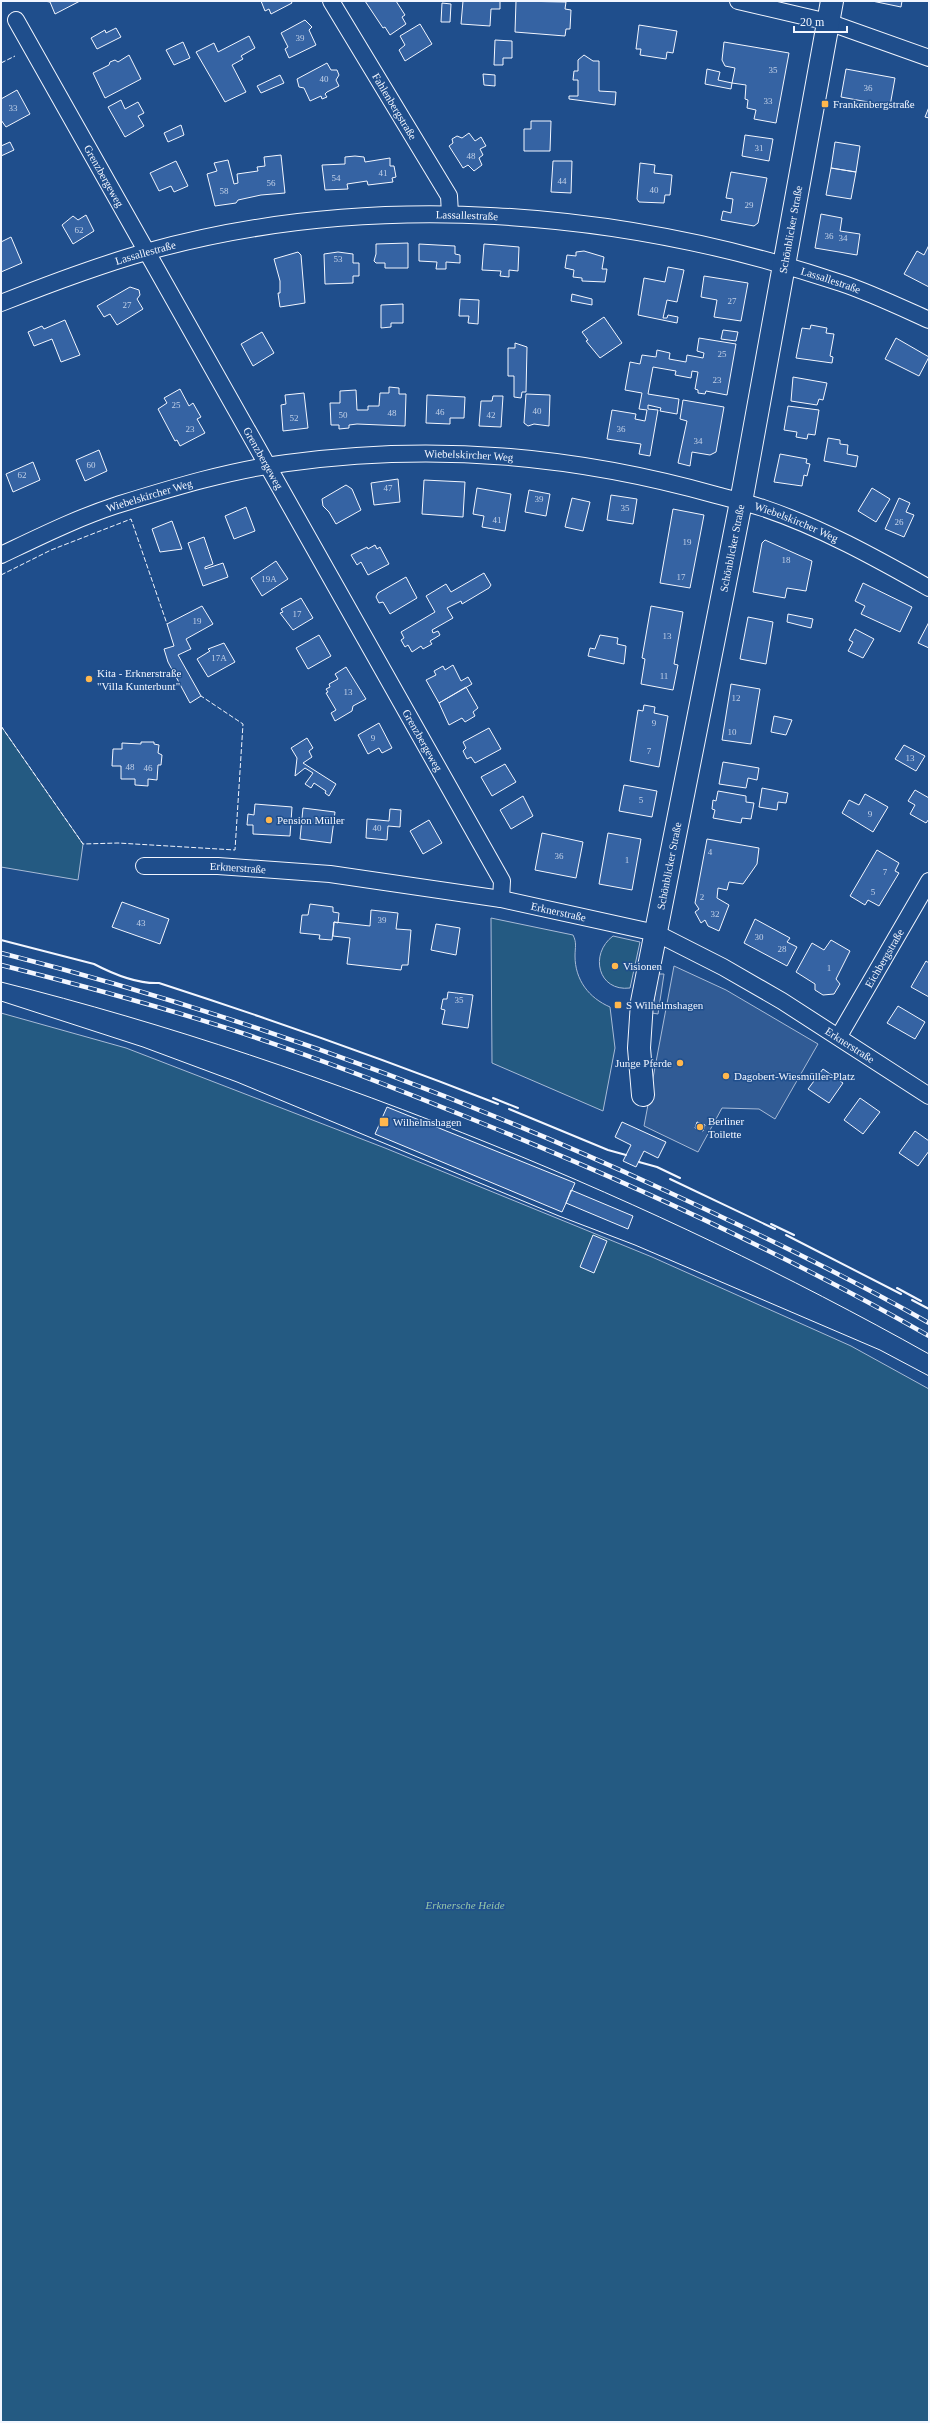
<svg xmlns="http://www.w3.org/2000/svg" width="930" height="2423" viewBox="0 0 930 2423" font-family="'Times New Roman',serif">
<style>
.green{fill:#245a82;stroke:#a8bbd7}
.parking{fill:#305b95;stroke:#a8bbd7}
.building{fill:#3563a3;stroke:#f2f6ff}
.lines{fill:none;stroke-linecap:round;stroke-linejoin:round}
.street-casing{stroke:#f2f6ff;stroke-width:18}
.secondary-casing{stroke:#f2f6ff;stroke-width:24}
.street{stroke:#1f4e8c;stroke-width:16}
.secondary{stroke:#1f4e8c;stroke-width:22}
.tram{stroke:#f2f6ff;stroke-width:1}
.rail-casing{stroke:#f2f6ff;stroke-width:4.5}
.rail{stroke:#1f4e8c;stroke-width:3;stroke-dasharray:9;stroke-linecap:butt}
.fence{stroke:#f2f6ff;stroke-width:1;stroke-dasharray:5 2;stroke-linecap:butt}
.wall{stroke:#f2f6ff;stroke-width:2}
.poi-dot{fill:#ffb74d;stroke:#1f4e8c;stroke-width:1.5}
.labels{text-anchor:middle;stroke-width:3;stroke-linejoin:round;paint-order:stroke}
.number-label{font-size:9px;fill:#c3d1e8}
.poi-label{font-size:11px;fill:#f2f6ff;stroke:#1f4e8c;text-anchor:start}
.street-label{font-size:11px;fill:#f2f6ff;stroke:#1f4e8c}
.park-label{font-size:11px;font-style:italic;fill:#97c8a6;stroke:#1f4e8c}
</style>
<rect width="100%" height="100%" fill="#1f4e8c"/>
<path class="green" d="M1 726 83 844 78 880 1 867Z
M491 918 573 935C577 943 575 947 575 956 575 980 589 998 610 1007L615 1048 603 1111 492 1063Z
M613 936 640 942 630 988C598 992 589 954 613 936Z
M1 1013 126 1048 385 1148 652 1257 851 1346 929 1389V2422H1Z"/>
<path class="parking" d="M674 966 726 990 818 1044 775 1119 759 1109 722 1108 698 1152 644 1126Z
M658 974H664L658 1014 652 1013Z"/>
<path class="building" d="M44 1H80L55 14 50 2Z
M261 1H291L292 3 271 14 269 9 265 11Z
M365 1H396L405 15 402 17 406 24 390 35 385 27 383 28Z
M463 1H500V9H491L490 26 461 24Z
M516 1 566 2 565 9 571 10 570 29H566L565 36 515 32Z
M872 1H902L901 7Z
M442 3 451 4 450 22H441Z
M305 20 312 27 309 30 316 45 289 58 285 49 288 47 281 33Z
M420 24 432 44 405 61 399 50 405 45 400 36Z
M639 25 677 31 673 53 667 52 666 59 640 55 641 49H636Z
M116 28 121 37 97 49 91 38 105 30 106 33Z
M249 36 255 48 241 56 243 59 232 65 246 92 225 102 196 52 214 43 218 52Z
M495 40 512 41V58H503V65H494Z
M183 42 190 58 174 65 166 50Z
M724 42 789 53 776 123 754 119 756 110 747 108 748 100 745 99 746 85 732 83 735 68 725 66 722 60Z
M129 55 141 79 105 98 93 73 109 65 110 62 115 60 118 62Z
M584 55 593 61H599V91L616 92 615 105 569 99V96H578V80H573L574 71H578V60Z
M327 63 331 70H337L339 75 336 80 339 86 327 92 325 94 327 97 322 99 321 96 310 101 304 88 299 87 297 79Z
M707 69 720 72 718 80 732 83 731 89 705 84Z
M846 69 895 78 890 106 841 97Z
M483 74 495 75V86L484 85Z
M280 75 284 83 261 93 257 86Z
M17 90 30 114 6 127 1 120V99Z
M121 100 125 109 138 102 144 113 138 116 144 126 125 137 108 107Z
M929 107V118L925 117Z
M531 121H551L550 151H524V129H531Z
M181 125 184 135 168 142 164 133Z
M469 133 475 141 481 137 486 146 480 149 483 155 479 158 482 165 474 171 468 165 463 168 449 146 453 143 452 139 457 136 462 138Z
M745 135 773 139 769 161 742 156Z
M10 142 14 150 1 156V146Z
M835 142 860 146 856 172 831 168Z
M281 155 285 193 261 195 238 200 236 203 215 206 207 174 217 171 214 163 228 160 234 184 238 183 237 174 258 171 257 167 265 166 264 157Z
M355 156 364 157 365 162 390 158V166H394L396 177 392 178 393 182 368 185 367 181 347 184 348 189 325 190 322 165 345 164V157Z
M176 161 188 186 174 192 171 186 159 191 150 173Z
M553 161H572L571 193 551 192Z
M640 163 655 165 654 173 672 175 670 195H665L664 203 639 202 637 199Z
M831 168 856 172 851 199 826 195Z
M731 172 767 178 758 223 754 226 721 220 723 211 731 213 733 199 726 198Z
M821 214 842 218 840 231 860 234 857 255 815 248Z
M86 215 94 231 73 244 62 225 73 216 78 220Z
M11 237 22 263 1 272V242Z
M408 243V268H385V263H376L374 261 376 254V244Z
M419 244 455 246V254L460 255V263L446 262V269H436L437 262 419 261Z
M484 244 519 247 518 271 509 270V277L500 276 501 271 482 270Z
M929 245V287L904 274 917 251 924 255Z
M584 251 604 257 602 269H607L605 282 582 281V278L573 277 574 270 565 268 567 255 576 256V252Z
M298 252 301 255 305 303 280 307 278 293H280V281L274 259Z
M338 252 353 254V263H359V276H353V283L325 284 324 254Z
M668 267 684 270 677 302 667 300 663 318H667L668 315 678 317 677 323 638 315 644 278 665 282Z
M704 276 748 283 741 321 714 317 717 300 701 297Z
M130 287 139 290 140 295 137 299 143 309 117 325 110 314 104 317 97 306Z
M572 294 592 299V305L571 301Z
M460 299 479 300 478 324 468 323 469 316H459Z
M403 304V323H391V327L381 328V305Z
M604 317 622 343 600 358 586 341 588 340 582 332Z
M65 320 80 355 61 362 52 339 34 346 28 332 42 326 44 329Z
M811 325 827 328 826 333 834 334 830 356 833 357 832 363 796 358 802 328 810 329Z
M723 330 738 332 736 341 721 339Z
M262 332 274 353 253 366 241 344Z
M699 338 736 344 727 395 706 391 705 394 698 393V390L695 389 698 372 692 371 691 378 675 375 676 371 653 367 648 394 679 399 677 414 660 411 661 408 648 405V409L658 410 650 456 639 454 641 444 607 439 612 410 636 414 635 419 645 421 647 410 639 409 642 393 625 390 630 362 640 364 642 355 656 357 657 350 670 353 669 359 686 362 687 355 703 358 704 353 697 351Z
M896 338 929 357 919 376 885 359Z
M515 343 527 347 526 392H522L521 398 514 397V376H508V348H515Z
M793 377 827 383 823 400 819 399 817 405 791 401Z
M389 387 399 388V394H406L405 426 357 424 349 425V428L339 429V425H331L330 403H340V391L356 390 357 410H368V406H379L380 393H389Z
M180 389 189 406 193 403 201 417 197 419 205 433 180 446 177 440 175 441 158 409 167 403 164 398Z
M304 393 308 428 283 431 281 405 286 404 285 395Z
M526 394 550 395 549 426 534 424 528 426 524 423Z
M427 395 465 397 464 418H450V424L426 423Z
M493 396H503L501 427 479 426 481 401H492Z
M683 400 724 407 716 452 710 455 692 452 690 466 678 463 687 421 680 419Z
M788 406 819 410 815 435 808 434 807 439 796 437 797 432 784 430Z
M828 438 840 440V444L848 445 847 454 858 456 856 467 824 461Z
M99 450 107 471 85 481 76 460Z
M780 454 807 459 806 463 810 464 807 476 804 475 802 486 774 482Z
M33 462 40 480 13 492 6 474Z
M398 479 400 502 374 505 371 483Z
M424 480 465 482 463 517 422 514Z
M346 485 352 489 361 510 336 524 329 512 323 506 322 499Z
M477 488 511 494 505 531 482 527 484 516 473 514Z
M872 488 890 499 876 522 858 511Z
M529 490 550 494 546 516 525 512Z
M611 495 637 499 633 524 607 520Z
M572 498 590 502 583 531 565 527Z
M899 498 910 503 906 512 914 515 904 537 885 529Z
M246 507 255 531 234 539 225 516Z
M673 509 704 515 690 588 660 583Z
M172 521 182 549 160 552 152 529Z
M204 537 213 564 205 567V569L223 563 228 577 203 586 188 543Z
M765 540 812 561 806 591 787 588 785 598 753 592 762 543Z
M375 545 377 549 380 547 389 564 368 575 361 562 357 565 351 555 367 547 368 549Z
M276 561 288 579 262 596 251 578Z
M484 573 491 585 489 588 462 604 461 601 447 608 453 618 432 630 433 633 438 631 440 635 430 641 432 644 423 649 421 646 412 652 408 645 405 647 401 640 404 638 401 632 435 612 426 596 446 584 451 592Z
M406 577 417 598 390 614 383 602 379 603 376 597 378 593Z
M863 583 912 607 900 632 861 614 865 606 855 601Z
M301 598 313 618 293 630 280 613 283 612 281 609Z
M202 606 213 624 186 639 191 649 178 655 201 696 190 703 168 662 164 649 174 646 167 624Z
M651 606 683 612 674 664 678 665 673 690 641 684 645 659 642 658Z
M788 614 813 619 811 628 787 622Z
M748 617 773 622 766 664 740 659Z
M929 622V648L918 643Z
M855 629 874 639 863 658 848 651 853 642 849 640Z
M319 635 331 656 308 669 296 648Z
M600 635 618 638 617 644 626 646 624 664 588 656 590 648 595 649Z
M224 643 235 662 208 677 197 659 210 651 208 649Z
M453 665 461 681 468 677 472 684 439 703 426 680 436 675 434 671 443 666 445 670Z
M346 667 366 699 353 706 352 711 335 721 331 713 336 710 326 693 328 692 326 689 330 687 329 684 338 679 335 674Z
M731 684 760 689 751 744 722 740Z
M466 687 478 708 473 712 475 716 465 722 462 718 449 725 439 703Z
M644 705 655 707 654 713 668 716 659 767 630 761 638 710 643 711Z
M774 716 792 720 786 735 771 732Z
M379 723 392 748 382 753 379 748 368 754 358 735Z
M489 728 501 749 475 763 471 757 467 759 463 751 466 748 463 742Z
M307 738 313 748 309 751 312 757 303 763 336 784 329 796 325 793 326 791 314 783 311 788 305 784 313 773 305 768 295 776 297 758 291 748Z
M141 742H154V744L159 745 158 753 162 755 161 765H158L157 780 148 779V786L135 785V779H121V766H112L113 749H122V743L141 744Z
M904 745 925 756 916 771 895 759Z
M723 762 759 768 757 780 748 778 746 788 719 784Z
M505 764 516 782 492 796 481 777Z
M624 785 657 791 652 817 619 811Z
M762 788 788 793 786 803 778 802 777 810 759 807Z
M915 790 929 798V819L926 823 910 814 915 805 908 801Z
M718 791 746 796V802L754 803 751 819 742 818 741 823 713 818 715 810 712 809 713 800 716 801Z
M865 794 888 807 873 832 842 813 849 800 859 805Z
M523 796 533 816 511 829 500 810Z
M255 804 292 807 290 836 253 834V825H247L248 814 254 815Z
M303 808 335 812 331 843 300 839Z
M390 809 401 810 400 827 388 826 387 840 366 838 367 819 389 821Z
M429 820 442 843 423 854 410 831Z
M542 833 583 842 576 878 535 870Z
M608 833 641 839 632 890 599 884Z
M707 839 759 848 757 864 743 884 729 882 727 890 718 888 717 898 729 905 719 931 708 926 705 920 701 923 695 912 699 909 695 903Z
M877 850 899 863 895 871 899 873 879 906 868 900 865 905 850 896Z
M122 902 169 919 160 944 112 927Z
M310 904 333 907V912L339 913 338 923 334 922 332 940 319 939 320 935 300 933 302 915H308Z
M371 910 398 913 396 929 411 930 408 965H402L401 970 347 964 350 938 333 936 334 922 370 926Z
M755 919 790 938 787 942 797 947 787 966 744 943Z
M436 924 460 928 456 955 431 950Z
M831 940 850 951 836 979 840 984 834 994 823 995 815 990V984L796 972 812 943 824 950Z
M926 961 929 963V997L911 987Z
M448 992 473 995 468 1028 442 1024 445 1010 441 1009 443 999H447Z
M898 1006 925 1022 915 1039 887 1023Z
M823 1069 843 1083 829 1103 808 1089Z
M860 1098 880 1112 863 1134 844 1120Z
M387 1107 575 1183 562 1212 375 1134Z
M622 1122 666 1142 658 1158 644 1151 636 1167 623 1161 631 1145 615 1137Z
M697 1122 705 1125 703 1131 695 1128Z
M915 1131 929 1141V1151L918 1166 899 1153Z
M571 1190 633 1216 628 1229 566 1203Z
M593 1235 607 1241 594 1273 580 1267Z"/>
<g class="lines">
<defs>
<g id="street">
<path id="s1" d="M331 1 449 196 450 214"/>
<path d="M738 1 828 22 929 58"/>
<path id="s2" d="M16 20 502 881 501 899"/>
<path id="s3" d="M1 303C49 284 96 266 146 252 372 189 620 209 841 283 871 293 900 307 929 320"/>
<path id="s4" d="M1 555C39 537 77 518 117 505 172 488 230 470 287 463 434 443 573 455 716 495 731 499 747 503 763 508 820 527 876 558 929 588"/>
<path id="s5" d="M144 866H218L330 874 501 899 656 933 723 967 782 1001 929 1096"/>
<path id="s6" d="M839 1036 929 881"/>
</g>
<g id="secondary">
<path id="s7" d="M643 1095 639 1048 642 1002 741 502 832 1"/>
</g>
</defs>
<use href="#street" class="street-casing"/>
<use href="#secondary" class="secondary-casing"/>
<use href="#street" class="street"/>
<use href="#secondary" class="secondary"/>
<path class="tram" d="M1 982C169 1024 332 1080 493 1145 643 1206 788 1275 929 1354
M1 1001 143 1047 237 1082 559 1216 635 1245 880 1350 929 1376"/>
<defs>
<path id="rail" d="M1 953C229 1011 450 1091 664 1190 753 1231 843 1274 929 1323
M1 965C84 986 167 1008 248 1035 326 1061 403 1091 479 1122 633 1184 785 1254 929 1336"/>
</defs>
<use href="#rail" class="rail-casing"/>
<use href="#rail" class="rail"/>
<path class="fence" d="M1 63 15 56
M1 575 51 550 131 519 167 624
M1 726 83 844 118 843 235 850 243 724 201 696"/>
<path class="wall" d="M1 940 94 964C113 974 137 984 159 983 273 1020 386 1060 498 1104
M493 1098 518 1108
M509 1109 608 1150 626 1155
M639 1162 657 1167 680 1178
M670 1179 775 1229
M771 1224 794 1235
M786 1235 901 1294
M897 1288 921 1301
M912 1300 929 1309"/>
</g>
<g class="poi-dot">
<rect x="821" y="100" width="8" height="8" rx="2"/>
<circle cx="89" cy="679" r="4"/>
<circle cx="269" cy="820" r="4"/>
<circle cx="615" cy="966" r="4"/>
<rect x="614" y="1001" width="8" height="8" rx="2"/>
<circle cx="680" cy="1063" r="4"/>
<circle cx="726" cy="1076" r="4"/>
<rect x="379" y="1117" width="10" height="10" rx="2"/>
<circle cx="700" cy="1127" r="4"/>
</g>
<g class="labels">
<g class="number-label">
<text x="300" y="41">39</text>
<text x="773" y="73">35</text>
<text x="324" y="82">40</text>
<text x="868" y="91">36</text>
<text x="768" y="104">33</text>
<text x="13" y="111">33</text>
<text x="759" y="151">31</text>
<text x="471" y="159">48</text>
<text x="383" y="176">41</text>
<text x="336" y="181">54</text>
<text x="562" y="184">44</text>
<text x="271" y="186">56</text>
<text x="654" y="193">40</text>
<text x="224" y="194">58</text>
<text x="749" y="208">29</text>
<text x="79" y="233">62</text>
<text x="829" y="239">36</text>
<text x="843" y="241">34</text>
<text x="338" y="262">53</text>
<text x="732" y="304">27</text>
<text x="127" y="308">27</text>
<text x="722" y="357">25</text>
<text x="717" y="383">23</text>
<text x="176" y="408">25</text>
<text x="537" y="414">40</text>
<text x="440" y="415">46</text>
<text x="392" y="416">48</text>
<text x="343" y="418">50</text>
<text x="491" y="418">42</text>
<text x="294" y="421">52</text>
<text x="190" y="432">23</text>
<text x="621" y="432">36</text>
<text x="698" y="444">34</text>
<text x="91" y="468">60</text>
<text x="22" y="478">62</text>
<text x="388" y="491">47</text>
<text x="539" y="502">39</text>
<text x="625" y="511">35</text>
<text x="497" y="523">41</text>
<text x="899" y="525">26</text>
<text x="687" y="545">19</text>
<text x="786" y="563">18</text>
<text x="681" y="580">17</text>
<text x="269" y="582">19A</text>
<text x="297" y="617">17</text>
<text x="197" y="624">19</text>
<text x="667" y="639">13</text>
<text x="219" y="661">17A</text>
<text x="664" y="679">11</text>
<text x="348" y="695">13</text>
<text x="736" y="701">12</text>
<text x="654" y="726">9</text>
<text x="732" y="735">10</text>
<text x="373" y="741">9</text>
<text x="649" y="754">7</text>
<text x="910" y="761">13</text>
<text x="130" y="770">48</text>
<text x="148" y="771">46</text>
<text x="641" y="803">5</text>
<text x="870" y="817">9</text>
<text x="377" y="831">40</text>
<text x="710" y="855">4</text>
<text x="559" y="859">36</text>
<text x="627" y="863">1</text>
<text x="885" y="875">7</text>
<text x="873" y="895">5</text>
<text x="702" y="900">2</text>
<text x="715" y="917">32</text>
<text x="382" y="923">39</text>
<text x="141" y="926">43</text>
<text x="759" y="940">30</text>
<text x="782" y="952">28</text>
<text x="829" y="971">1</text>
<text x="459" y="1003">35</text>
</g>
<g class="poi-label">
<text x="833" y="108">Frankenbergstraße</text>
<text x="97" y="677">Kita - Erknerstraße<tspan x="97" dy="13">"Villa Kunterbunt"</tspan></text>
<text x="277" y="824">Pension Müller</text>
<text x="623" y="970">Visionen</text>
<text x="626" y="1009">S Wilhelmshagen</text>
<text x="672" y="1067" text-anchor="end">Junge Pferde</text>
<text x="734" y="1080">Dagobert-Wiesmüller-Platz</text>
<text x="708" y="1125">Berliner<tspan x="708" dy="13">Toilette</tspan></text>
<text x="393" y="1126">Wilhelmshagen</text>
</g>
<g class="street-label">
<text dy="4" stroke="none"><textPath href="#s1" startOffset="123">Fahlenbergstraße</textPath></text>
<text dy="4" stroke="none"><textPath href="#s2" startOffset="179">Grenzbergeweg</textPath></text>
<text dy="4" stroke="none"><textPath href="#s3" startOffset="478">Lassallestraße</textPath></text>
<text dy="4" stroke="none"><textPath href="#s7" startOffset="880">Schönblicker Straße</textPath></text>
<text dy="4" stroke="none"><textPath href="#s3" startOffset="153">Lassallestraße</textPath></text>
<text dy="4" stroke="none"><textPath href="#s3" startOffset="849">Lassallestraße</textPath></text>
<text dy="4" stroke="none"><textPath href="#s4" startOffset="484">Wiebelskircher Weg</textPath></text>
<text dy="4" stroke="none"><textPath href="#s2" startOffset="503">Grenzbergeweg</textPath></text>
<text dy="4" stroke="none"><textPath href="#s4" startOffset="160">Wiebelskircher Weg</textPath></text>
<text dy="4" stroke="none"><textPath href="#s4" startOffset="820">Wiebelskircher Weg</textPath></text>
<text dy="4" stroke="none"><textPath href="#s7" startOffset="556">Schönblicker Straße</textPath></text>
<text dy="4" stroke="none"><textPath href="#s2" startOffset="827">Grenzbergeweg</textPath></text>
<text dy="4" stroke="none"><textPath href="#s7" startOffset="232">Schönblicker Straße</textPath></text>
<text dy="4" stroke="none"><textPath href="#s5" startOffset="94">Erknerstraße</textPath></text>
<text dy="4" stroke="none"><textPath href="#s5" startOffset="418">Erknerstraße</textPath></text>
<text dy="4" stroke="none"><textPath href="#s6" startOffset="90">Eichbergstraße</textPath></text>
<text dy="4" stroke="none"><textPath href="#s5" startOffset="742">Erknerstraße</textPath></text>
</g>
<g class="park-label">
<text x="465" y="1909">Erknersche Heide</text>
</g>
</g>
<rect width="930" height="2423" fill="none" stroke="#f2f6ff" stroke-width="4"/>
<path d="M794 26v6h53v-6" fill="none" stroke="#f2f6ff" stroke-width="2"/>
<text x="800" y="26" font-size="12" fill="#f2f6ff" stroke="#1f4e8c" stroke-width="3" paint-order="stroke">20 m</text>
</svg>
